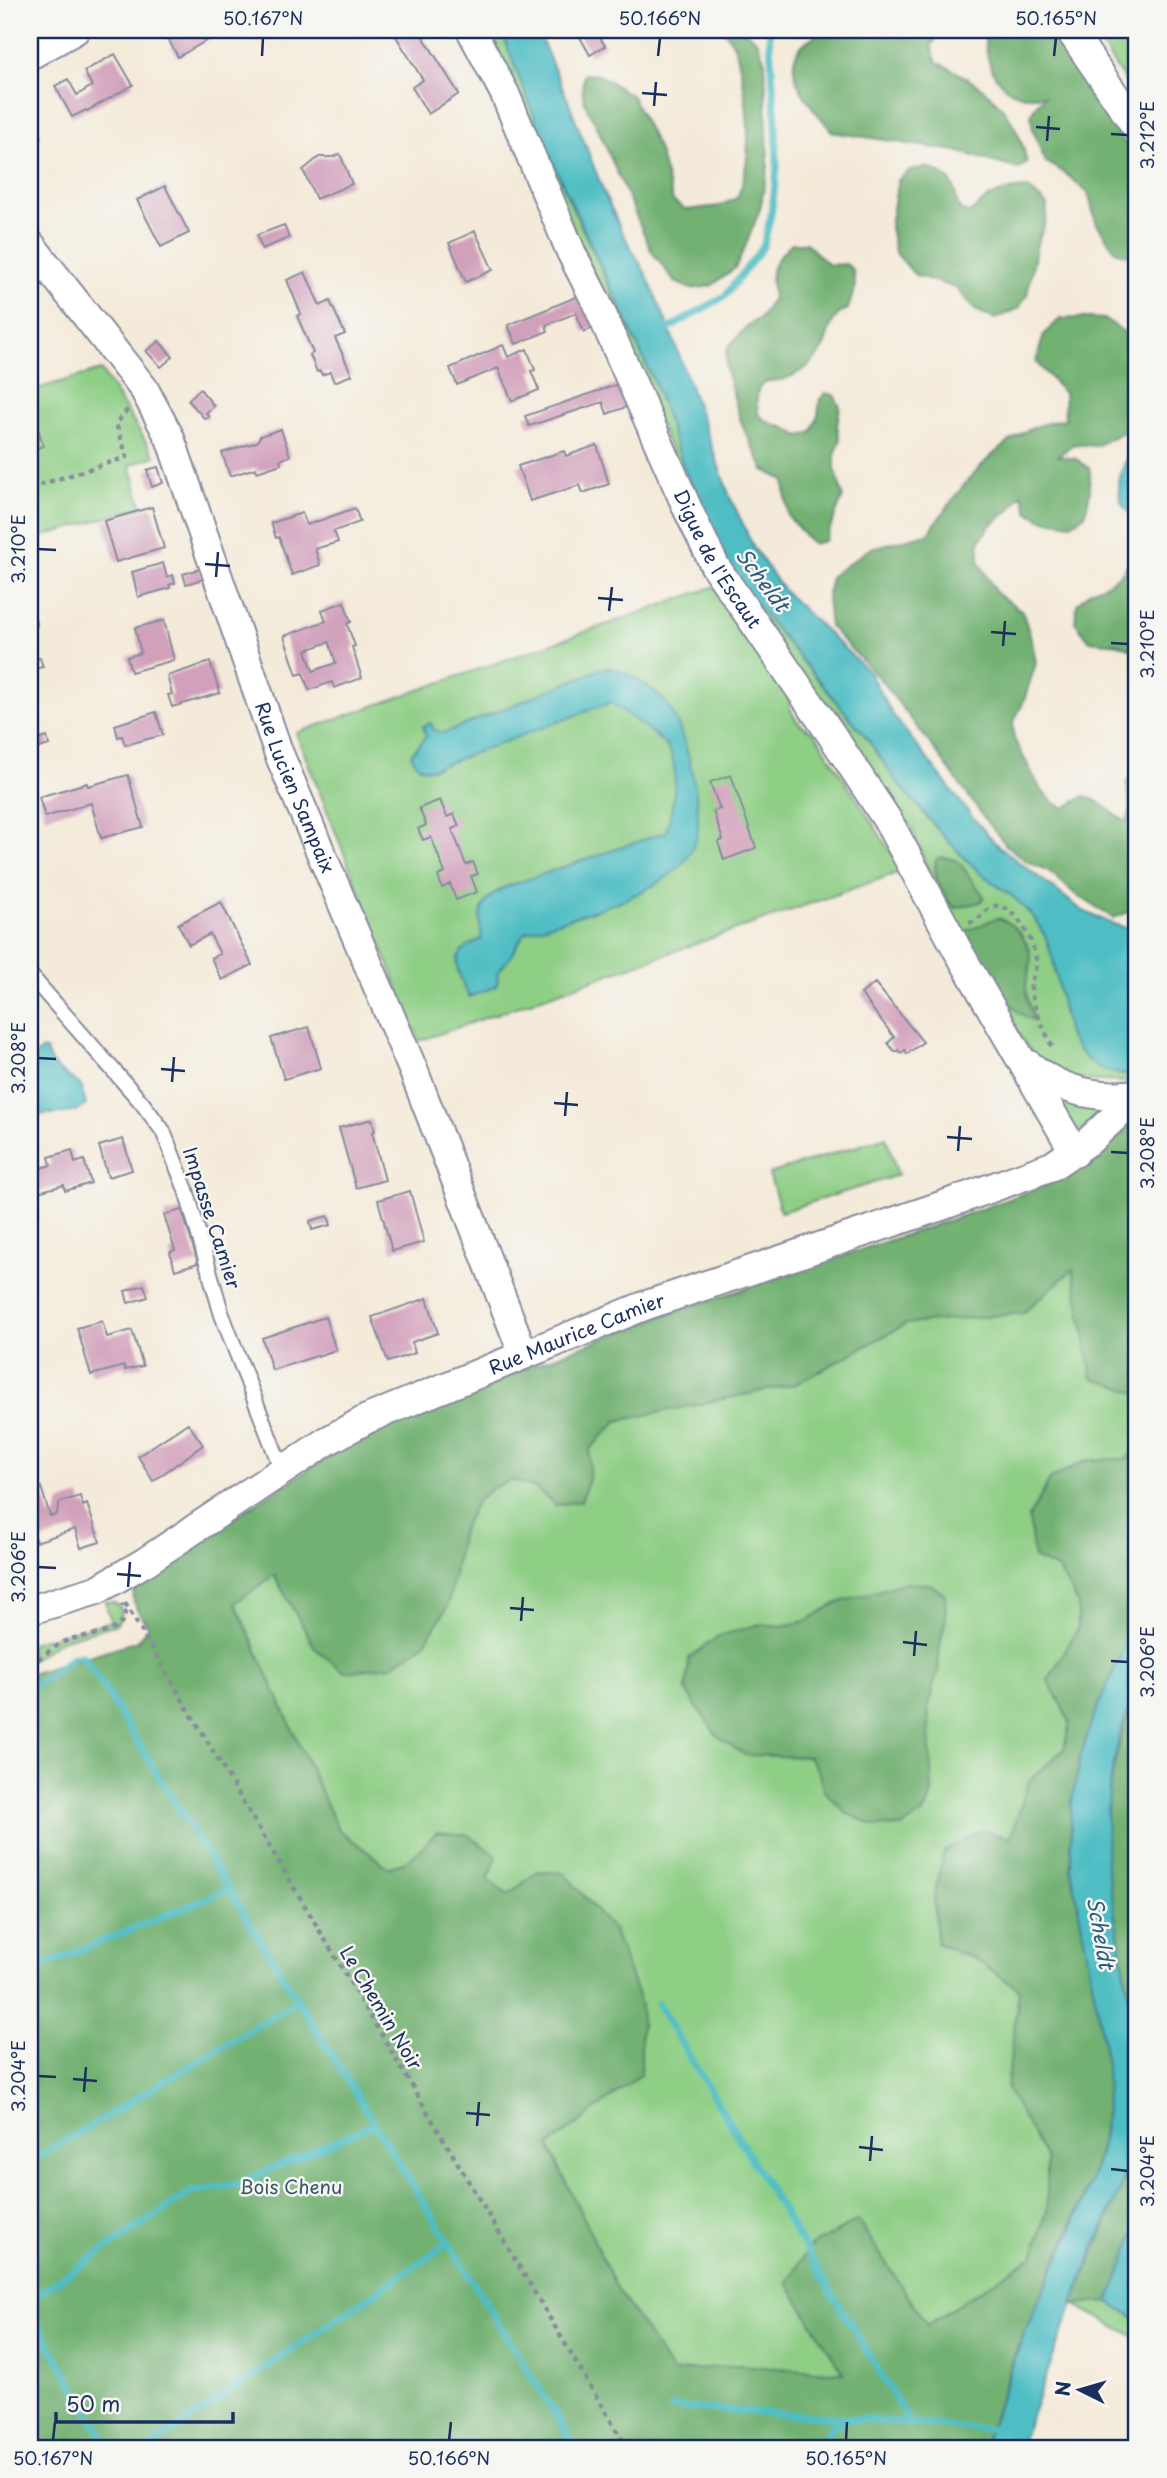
<svg xmlns="http://www.w3.org/2000/svg" width="1167" height="2478" viewBox="0 0 1167 2478" font-family="'Playpen Sans',sans-serif">
<style>
.green{fill:#8ece85;stroke:#547e72;stroke-width:2}
.forest{fill:#72b172;stroke:#467068;stroke-width:2}
.water{fill:#4fbec4;stroke:#357691;stroke-width:2}
.lines{fill:none;stroke-linecap:round;stroke-linejoin:round}
.stream{stroke:#4fbec4;stroke-width:7}
.building{fill:#d1a0bb;fill-rule:evenodd}
.service-casing{stroke:#888c9c;stroke-width:18}
.minor-casing{stroke:#888c9c;stroke-width:32}
.path{stroke:#888c9c;stroke-width:4.5;stroke-dasharray:5 5;stroke-linecap:butt}
.service{stroke:#fff;stroke-width:14}
.minor{stroke:#fff;stroke-width:28}
.ticks{fill:none;stroke:#1b2f5e;stroke-width:2.5}
.labels{text-anchor:middle;stroke-width:5;stroke-linejoin:round;paint-order:stroke}
.street-label{font-size:19px;fill:#1b2f5e;stroke:#f6f6f2}
.park-label{font-size:19px;fill:#385768;stroke:#f6f6f2}
.water-label{font-size:21px;font-style:italic;fill:#2b5a7d;stroke:#f6f6f2}
.neatline{fill:none;stroke:#1b2f5e;stroke-width:2.5}
.ticks-label{font-size:18px;text-anchor:middle;fill:#1b2f5e}
</style>
<rect width="100%" height="100%" fill="#f6f6f2"/>
<filter id="ink" filterUnits="userSpaceOnUse"><feTurbulence type="fractalNoise" baseFrequency=".0143" numOctaves="2"/><feDisplacementMap in="SourceGraphic" scale="14" xChannelSelector="R" yChannelSelector="G"/><feConvolveMatrix kernelMatrix="1 2 1 2 8 2 1 2 1" color-interpolation-filters="sRGB"/></filter>
<filter id="wash" filterUnits="userSpaceOnUse"><feTurbulence type="fractalNoise" baseFrequency=".00686" numOctaves="4" result="noise"/><feDisplacementMap in="SourceGraphic" scale="28" xChannelSelector="R" yChannelSelector="G"/><feGaussianBlur stdDeviation="1.57" result="paint"/><feColorMatrix in="noise" values="0 0 0 0 0 0 0 0 0 0 0 0 0 0 0 0 0 1.4 0 .05"/><feComposite in="paint" operator="in"/></filter>
<g filter="url(#wash)">
<rect width="100%" height="100%" fill="#f4ead9"/>
<path class="green" d="M486 30H501L549 154 572 207 764 615 867 738 896 781 948 841 980 873 1016 899 1035 919 1046 938 1053 960 1068 1034C1085 1064 1103 1074 1137 1076V1083L1070 1079 1033 1053 1024 1042 925 863 912 828 905 821 894 818 725 574Z
M1092 30H1137V100Z
M101 370 155 456 130 465 142 507 30 540V391Z
M719 585 789 692C788 712 795 724 814 732L903 871 419 1041 296 733Z
M1051 1091 1100 1105 1102 1114 1083 1130H1077Z
M1137 1117V1617L1134 1623 1078 1907 1091 2180 1014 2357 983 2448H30V1674L138 1641 148 1626C137 1610 131 1605 136 1584L393 1423 526 1368 648 1321 965 1215 1052 1183 1084 1165 1121 1134Z
M886 1137 898 1175 781 1212 769 1174Z
M105 1601 115 1603 121 1608V1616L117 1624 61 1640 30 1661V1643L111 1621Z
M1109 2302 1137 2319V2338L1073 2304Z"/>
<path class="forest" d="M724 30H741L749 34 757 41 765 62 768 167 760 209 745 247 735 268 711 286 691 289 675 282 652 252 595 122C584 105 580 94 584 74L599 75 632 96 659 151 673 201 686 210 719 206 737 198C755 158 748 96 737 54 735 45 729 37 724 30Z
M829 30H943L931 46 937 62C985 85 1016 109 1027 163L1018 169 956 151 833 132C803 98 764 52 829 30Z
M984 30H1048L1137 161V258L1115 251 1096 222 1088 193 1066 174 1045 161 1033 130 1031 114 1036 105 1045 96C1037 96 1026 97 1018 94 990 84 986 55 984 30Z
M926 167C937 171 950 176 954 188 957 197 955 203 961 211L970 213C988 195 1003 189 1028 188L1047 205 1046 220 1037 244 1027 295 1019 308 995 319 975 310 956 288 915 275 895 252 890 227 898 180 909 171Z
M792 243H806L829 265 846 264 853 270 855 287 848 309C824 318 832 342 816 358 808 367 796 375 785 379 779 381 774 380 768 381 753 386 757 402 758 414 769 425 772 423 785 428 791 430 794 434 801 436L812 432 818 416 820 399 826 393 834 395 840 407 837 425 840 441 835 455V470L843 496 825 541 812 544 788 516 784 480 764 470 742 425 726 370 727 349 746 327 761 317 773 298C769 271 771 262 792 243Z
M1084 318 1105 319 1137 341V384L1123 389 1137 392V425L1096 446 1074 444 1058 456 1076 459 1090 469V492L1085 515 1071 524 1041 519 1028 512 1022 494 1010 510 990 526 979 542V562L996 593 1022 611 1032 641 1036 663 1023 703 1013 723 1014 739 1041 790 1054 803 1064 808 1085 796C1106 803 1109 813 1127 822 1132 809 1130 796 1126 783L1137 772V909L1113 918 1074 893 1049 871 1026 861 1006 845 985 819 935 750 879 678 830 627 827 598 831 576 871 548 928 534C957 493 982 455 1028 430 1039 424 1053 422 1065 419L1064 393 1036 362 1044 334 1060 319Z
M1137 551V651L1119 644 1090 641 1075 622 1077 604 1090 591 1107 584 1124 571 1134 553Z
M940 857C963 859 961 866 973 882 977 888 981 890 984 897L980 902 956 908C943 901 933 875 936 860Z
M998 918C1015 923 1034 946 1030 966 1029 973 1026 979 1026 987 1026 999 1031 1009 1034 1020 1005 1013 982 961 967 936L966 931 969 929C979 929 987 920 998 918Z
M1137 1117V1393L1092 1378 1073 1269 1023 1313 906 1324 796 1384 617 1421 590 1449 589 1478 581 1501 556 1505 535 1488 511 1480 492 1488 476 1502 462 1530 448 1606 424 1644 391 1666 344 1672 315 1648 274 1575 235 1603 338 1829 389 1868 410 1859 437 1832 468 1835 497 1856 488 1880 508 1895 538 1871 564 1873 614 1931 641 2004V2074L549 2146 615 2285 672 2372 738 2365 843 2373 787 2283 810 2246 858 2220 927 2325 1033 2256 1047 2211V2160L1007 2089 1019 1989 973 1958 937 1943 934 1895 944 1852 981 1830 1010 1838 1029 1781 1064 1749 1070 1722 1048 1680 1078 1628V1603L1059 1570 1034 1558 1029 1517 1051 1478 1087 1460 1125 1459 1137 1452V1617L1091 1723 1080 1758 1071 1807V1868L1104 2045 1107 2073 1106 2109 1101 2144 1091 2180 1014 2357 983 2448H30V1674L138 1641 148 1626C131 1601 125 1594 151 1572L347 1444 526 1368 648 1321 965 1215 1052 1183 1084 1165 1121 1134Z
M904 1583 929 1584 945 1594 946 1618 940 1644 938 1670 928 1706 932 1794 923 1813 902 1827 876 1826 847 1814 824 1791 818 1771 809 1757 745 1755 717 1736 686 1691 689 1658 719 1636 760 1624 781 1626 806 1621 837 1603Z
M1137 1688V2045L1106 1864C1104 1798 1115 1749 1137 1688Z
M1137 2108V2228L1109 2302 1073 2304 1120 2190 1132 2149Z"/>
<path class="water" d="M501 30H537L567 98 603 190 622 232 647 276 671 333 730 497 754 548 785 592 869 672 893 715 973 818 998 846 1083 911 1113 924 1137 931V995L1131 1007 1137 1011V1076C1103 1074 1085 1065 1068 1034L1053 960 1046 938 1035 919 1016 899 980 873 948 841 896 781 867 738 764 615 730 570 685 471 654 382 637 344 549 154Z
M1137 455V516C1112 507 1117 476 1128 457Z
M606 667C623 669 654 688 665 702 685 725 703 806 697 836 695 844 688 858 682 864 647 900 573 916 526 932 515 945 511 961 498 971L497 986 469 997C456 969 446 953 482 939 476 913 482 897 508 886L666 832C672 811 682 766 667 747 658 735 624 713 611 702L432 769C420 769 415 765 411 754L426 737 423 726 431 723 434 730 444 733Z
M42 1049 46 1050C51 1071 67 1073 81 1086L86 1105 78 1110 68 1113 30 1115V1061Z
M1137 1617V1688L1120 1733 1113 1764 1107 1811 1106 1864 1137 2045V2108L1132 2149 1120 2190 1095 2245 1019 2448H983C999 2403 1014 2358 1033 2313 1057 2259 1088 2204 1101 2145 1108 2112 1108 2078 1104 2045L1071 1868V1807L1080 1758 1091 1723Z
M1137 2228V2319L1109 2302Z"/>
<g class="lines">
<path class="stream" d="M663 332 725 296 763 247 771 215 777 168 776 124 769 30
M30 1690 74 1656H83L92 1669 576 2448
M30 1971 229 1889
M658 2004 910 2423
M30 2162 298 2001
M30 2299 191 2192 237 2184 374 2124
M30 2310 109 2448
M671 2407 848 2418
M148 2448 448 2243
M823 2448 830 2428 848 2418 997 2430"/>
</g>
<g id="blocks">
<path class="building" d="M163 30H232L220 36 218 34 178 57Z
M392 30H419L459 94 428 114 412 87 423 80Z
M576 30H596L605 46 590 55Z
M115 54 133 85 87 111 86 110 72 117 55 86 68 79 77 95 92 86 84 71Z
M30 118 41 138 30 144Z
M340 154 352 184 316 199 303 170 319 157H333Z
M165 186 189 233 161 247 137 200Z
M284 225 289 238 262 249 257 235Z
M475 231 493 270 466 282 449 243Z
M305 272 320 306 330 301 345 334 335 338 352 375 334 382 330 372 322 375 320 371 317 372 310 355 313 353 297 316 301 314 287 280Z
M581 295 595 327 584 332 576 313 546 325 548 331 516 344 508 325Z
M159 341 173 357 161 367 146 351Z
M503 345 508 357 527 349 535 370 531 371 539 390 512 401 498 368 457 385 450 368Z
M621 383 629 406 607 414 603 402 529 426 525 416Z
M200 389 214 406 206 413 209 417 205 419 188 400Z
M281 429 290 456 280 460 281 464 257 472 256 468 230 476 222 453 257 442 260 436Z
M39 431 43 446 30 450V433Z
M597 445 609 484 583 493 580 485 530 501 518 466 564 451 566 456Z
M158 467 163 483 152 487 147 470Z
M152 507 164 548 116 562 104 521Z
M355 508 360 522 334 531 338 542 315 549 320 565 292 575 279 537 276 538 271 523 302 513 307 525Z
M163 563 167 577 173 575 175 583 169 585 170 588 138 597 132 572Z
M200 569 203 579 186 584 183 574Z
M344 602 351 622 347 624 355 646 352 647 362 678 334 688 332 682 309 690 303 673 297 675 284 636 326 621 322 610ZM329 642 336 663 313 671 306 650Z
M30 603 37 626 30 628Z
M164 620 174 660 131 672 127 657 141 653 135 628Z
M40 658 43 667 30 670V660Z
M210 662 220 693 172 707 168 695 172 694 167 676Z
M156 712 163 735 125 745 122 736 118 737 115 725Z
M47 737 49 745 30 751V742Z
M128 775 143 827 101 838 91 803 45 817 39 797 87 783 88 786Z
M731 775 756 848 724 860 718 842 723 840 713 811 720 809 710 782Z
M440 800 447 817 454 814 459 826 452 829 466 865 473 862 478 874 471 876 477 892 456 900 450 884 442 888 438 876 445 873 431 837 423 840 418 829 426 825 419 808Z
M221 902 252 965 222 980 211 958 220 954 210 934 189 945 178 924Z
M875 983 923 1042 907 1054 905 1050 901 1053 898 1050 895 1052 888 1043 894 1037 861 994Z
M309 1027 321 1068 284 1079 271 1038Z
M372 1119 375 1131 372 1132 385 1180 356 1188 339 1128Z
M123 1139 132 1170 108 1177 99 1146Z
M72 1150 75 1163 84 1160 91 1183 65 1191 64 1185 34 1193 39 1212 30 1215V1171L51 1165 49 1157Z
M410 1191 424 1242 392 1251 378 1200Z
M182 1210 198 1263 175 1270 170 1252 175 1250 164 1215Z
M328 1216 331 1225 312 1230 310 1221Z
M144 1285 148 1297 128 1303 125 1291Z
M427 1298 438 1333 412 1342 415 1353 388 1362 372 1317Z
M325 1317 336 1350 272 1370 262 1338Z
M102 1321 107 1337 132 1330 143 1366 125 1370 124 1366 91 1375 77 1328Z
M188 1423 203 1445 153 1481 138 1456Z
M41 1487 50 1516 56 1515 60 1502 80 1496 83 1506 87 1504 100 1542 81 1548 75 1529 36 1542 30 1522V1491Z"/>
</g>
</g>
<g filter="url(#ink)">
<use href="#blocks" fill-opacity="0" stroke="#888c9c" stroke-width="2"/>
<g class="lines">
<defs>
<path id="service" d="M30 975 142 1103 163 1131 186 1190 222 1315 282 1470"/>
<g id="minor">
<path id="s1" d="M471 30 505 94 571 252 596 301 689 512 715 566 833 737 888 821 957 949 1075 1153"/>
<path d="M1070 30 1137 128"/>
<path d="M30 55 75 30"/>
<path id="s2" d="M30 244 144 389 170 438 279 754 414 1072 523 1353"/>
<path d="M1029 1065C1060 1091 1097 1099 1137 1094"/>
<path id="s3" d="M30 1610 97 1590 145 1562 327 1441 367 1419 644 1306 944 1205 1052 1166 1089 1141 1137 1096"/>
</g>
</defs>
<use href="#service" class="service-casing"/>
<use href="#minor" class="minor-casing"/>
<path class="path" d="M30 488 127 457 116 424 128 409
M969 923C981 921 984 908 995 906 1015 903 1037 946 1036 963 1036 972 1030 980 1031 989 1033 1011 1046 1030 1053 1050
M125 1603 627 2448
M30 1665C42 1657 53 1647 66 1641 86 1632 122 1639 125 1612L121 1604"/>
<use href="#service" class="service"/>
<use href="#minor" class="minor"/>
</g>
</g>
<path class="ticks" d="M262 56 263 38M658 56 660 38M1054 56 1056 38M642 93 667 95M654 106 656 82M1036 127 1060 129M1111 134 1128 135M1047 141 1049 116M38 549 56 550M205 564 230 566M216 577 218 552M598 598 623 600M609 611 612 587M991 632 1016 634M1111 643 1128 644M1003 646 1005 621M38 1058 56 1059M161 1069 185 1071M172 1082 174 1057M554 1103 578 1105M565 1116 567 1092M947 1137 972 1139M958 1151 960 1126M1111 1152 1128 1153M38 1567 56 1568M117 1574 141 1576M128 1587 130 1562M510 1608 534 1610M521 1621 523 1597M903 1642 927 1645M914 1656 916 1631M1111 1661 1128 1662M38 2076 56 2077M73 2079 97 2081M84 2092 86 2067M466 2113 490 2115M477 2126 479 2102M859 2147 883 2150M870 2161 872 2136M1111 2169 1128 2171M53 2440 55 2422M449 2440 451 2422M846 2440 847 2422"/>
<g class="labels">
<g class="street-label">
<text dy="7" stroke="none"><textPath href="#s1" startOffset="584">Digue de l'Escaut</textPath></text>
<text dy="7" stroke="none"><textPath href="#s2" startOffset="611">Rue Lucien Sampaix</textPath></text>
<text transform="translate(212 1218) rotate(72)" y="7">Impasse Camier</text>
<text dy="7" stroke="none"><textPath href="#s3" startOffset="616">Rue Maurice Camier</textPath></text>
<text transform="translate(381 2008) rotate(59)" y="7">Le Chemin Noir</text>
</g>
<g class="park-label">
<text x="291" y="2194">Bois Chenu</text>
</g>
<g class="water-label">
<text transform="translate(762 580) rotate(53)" y="7">Scheldt</text>
<text transform="translate(1100 1933) rotate(80)" y="7">Scheldt</text>
</g>
</g>
<rect width="1167" height="2478" fill="none" stroke="#f6f6f2" stroke-width="77"/>
<g transform="translate(1080 2390) rotate(275)" stroke="#f6f6f2" stroke-width="5" paint-order="stroke">
<path d="M0-5L12 26L0 18L-12 26Z" fill="#1b2f5e"/>
<text y="-10" font-size="19" font-weight="bold" text-anchor="middle" fill="#1b2f5e">N</text>
</g>
<path d="M56 2412v10h177v-10" fill="none" stroke="#1b2f5e" stroke-width="3.5"/>
<text x="66" y="2412" font-size="21" fill="#1b2f5e" stroke="#f6f6f2" stroke-width="5" paint-order="stroke">50 m</text>
<rect x="38" y="38" width="1090" height="2402" class="neatline"/>
<g class="ticks-label">
<text x="263" y="25">50.167°N</text>
<text x="660" y="25">50.166°N</text>
<text x="1056" y="25">50.165°N</text>
<text transform="translate(1148 135) rotate(-90)" y="6">3.212°E</text>
<text transform="translate(19 549) rotate(-90)" y="6">3.210°E</text>
<text transform="translate(1148 644) rotate(-90)" y="6">3.210°E</text>
<text transform="translate(19 1058) rotate(-90)" y="6">3.208°E</text>
<text transform="translate(1148 1153) rotate(-90)" y="6">3.208°E</text>
<text transform="translate(19 1567) rotate(-90)" y="6">3.206°E</text>
<text transform="translate(1148 1662) rotate(-90)" y="6">3.206°E</text>
<text transform="translate(19 2076) rotate(-90)" y="6">3.204°E</text>
<text transform="translate(1148 2171) rotate(-90)" y="6">3.204°E</text>
<text x="53" y="2465">50.167°N</text>
<text x="449" y="2465">50.166°N</text>
<text x="846" y="2465">50.165°N</text>
</g>
</svg>
